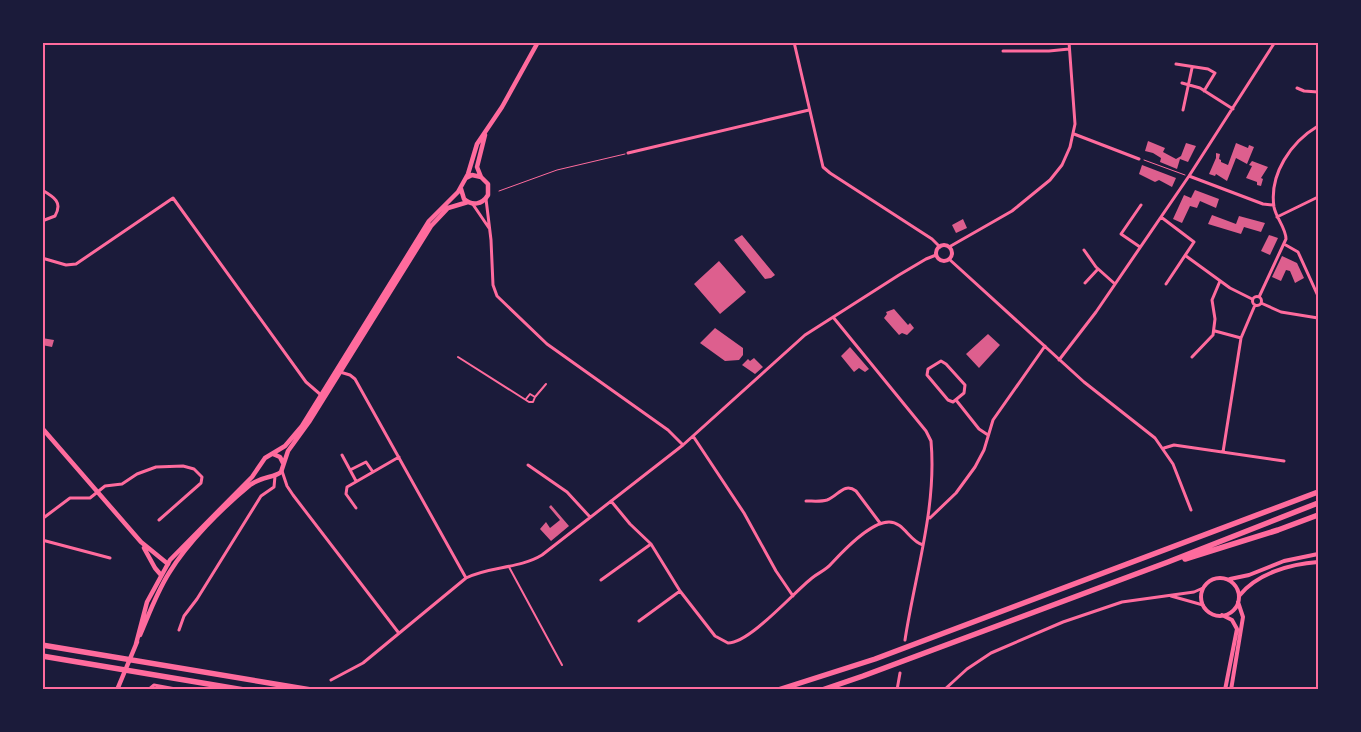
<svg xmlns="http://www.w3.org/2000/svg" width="1361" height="732" viewBox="0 0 1361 732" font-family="'Fira Sans',sans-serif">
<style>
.building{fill:#dd5f8e}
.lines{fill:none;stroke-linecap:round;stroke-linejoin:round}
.path{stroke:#ff6b9d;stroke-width:1}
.service{stroke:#ff6b9d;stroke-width:2}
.minor{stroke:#ff6b9d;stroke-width:3}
.tertiary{stroke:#ff6b9d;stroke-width:4}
.secondary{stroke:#ff6b9d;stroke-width:4.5}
.motorway{stroke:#ff6b9d;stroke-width:5.5}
.neatline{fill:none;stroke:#ff6b9d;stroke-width:2}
</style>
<rect width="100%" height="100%" fill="#1b1b3a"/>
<path class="building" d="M1148 141 1165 148 1163 152 1176 159 1181 156 1186 143 1196 146 1188 162 1180 159 1177 169 1160 162 1161 158 1153 153 1145 151Z
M1236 143 1248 148 1249 145 1254 147 1247 164 1236 158 1227 181 1216 174 1215 176 1209 174 1216 158V153L1220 154 1219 159 1221 160V162L1228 165Z
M1252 161 1268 167 1261 178 1263 179 1261 186 1257 185V182L1246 178 1252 166 1249 165Z
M1142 165 1176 178 1172 187 1159 180 1155 182 1139 174Z
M1195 190 1219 199 1216 208 1200 201 1197 208 1190 206 1182 223 1173 219 1184 195 1191 198Z
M1212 215 1236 224 1239 216 1265 223 1261 232 1244 227 1241 234 1208 224Z
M963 219 967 228 956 233 952 225Z
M742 235 775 275 771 278 765 279 734 240Z
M1269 235 1278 238 1270 255 1261 251Z
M1282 256 1297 263 1304 278 1295 283 1290 271 1286 270 1281 281 1272 277Z
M719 261 746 292 720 314 694 284Z
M894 309 908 325 910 323 914 328 907 335 902 333 899 335 884 318 887 314 886 312Z
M715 328 743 348V355L739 360 725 361 700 343Z
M988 334 1000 345 979 368 966 354Z
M42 338 54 340 52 347 42 345Z
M850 347 869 369 865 372 859 368 854 372 841 356Z
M754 358 763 367 755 374 742 365 748 359 750 361Z
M551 505 569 526 551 541 540 529 546 522 550 528 560 520 549 507Z"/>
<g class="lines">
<path class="path" d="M1144 160 1185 175
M499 191 557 170 625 154"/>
<path class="service" d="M458 357 529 402H533L535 397 530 394 526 399
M535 397 546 384
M509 567 562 665"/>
<path class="minor" d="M794 42 823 167 830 173 932 239 940 247
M1003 51H1049L1069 49
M1176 64 1208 69 1215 73 1204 91
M1182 83 1200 88 1233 109
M1297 88 1304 91 1318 92
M1183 110 1192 68
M1074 134 1139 159
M628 153 809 110
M1189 176 1263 204 1273 205
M42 190C54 197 63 202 55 216L42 221
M486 199 491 240 493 285 497 296 547 344 668 430 683 445
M472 203 489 228
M1161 217 1194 242 1166 284
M1277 217 1318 197
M1284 244 1298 252 1318 296
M949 247 1012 211 1050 180 1062 165 1070 147 1075 124 1069 42
M1140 247 1121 234 1141 205
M1084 250 1096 267 1115 284
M1186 256 1230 288 1252 299
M42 258 66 265 76 264 173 198 306 382 321 395
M949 259 1084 382 1155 438 1173 464 1191 510
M1085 283 1098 269
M1252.5 301a4.5 4.5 0 1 1 9 0a4.5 4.5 0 1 1-9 0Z
M1259 297 1286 239C1286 228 1276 218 1274 207 1269 174 1291 142 1318 126
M1261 303 1281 312 1318 318
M833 317 926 431 931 441C937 508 915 574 905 640
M1215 331 1241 338
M1192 357 1213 335 1215 319 1212 300 1220 281
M1059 360 1096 312 1189 176 1275 42
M941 361 946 364 965 385 964 393 953 402 948 400 927 375 928 369Z
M340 372 350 375 355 379 466 578
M956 400 979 429 988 435
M693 436 744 513 776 571 793 596
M1164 448 1174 445 1284 461
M1223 452 1241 338 1255 305
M342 455 356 481
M528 465 567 492 590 517
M350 470 366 462 373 472
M282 471 287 486 293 495 398 632
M611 501 630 524 651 544 680 591 715 636 728 643C750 643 794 592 812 578 818 573 826 570 831 564 843 551 870 522 889 522 904 522 909 541 923 545
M806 501C813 501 821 502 827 500 838 496 844 482 856 491L880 523
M356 508 346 494 347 487 399 457
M930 518 956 493 975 467 984 450 993 420 1045 346
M42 519 70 498H90L105 486 122 484 137 474 156 467 183 466 194 469 202 477 201 483 159 520
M42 540 110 558
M601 580 651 544
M1171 596 1203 605
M639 621 680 591
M179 630 184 616 197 599 261 496 274 487 275 476
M331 680 363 663 466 578C490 566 519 569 542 555L683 445 805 335 899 275 926 259 936 255
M148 690 154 685 181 690
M897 690 900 673
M944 690 967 669 991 653 1063 622 1122 602 1194 592 1203 588"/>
<path class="tertiary" d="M936 253a8 8 0 1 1 16 0a8 8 0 1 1-16 0Z
M1201 597a19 19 0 1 1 38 0a19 19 0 1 1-38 0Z
M1230 579 1249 575 1284 561 1318 554
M1239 596C1257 573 1291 564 1318 562
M1222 615 1232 620 1237 629 1225 690
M1231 690 1243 617 1238 602"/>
<path class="secondary" d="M466 178 472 175 481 177
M461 189 464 199C472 206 482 205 488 195V184L481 177 477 167 485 135
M42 428 141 542 168 564
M273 454 280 457 283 463
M144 548 155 568 161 575
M140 635C149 614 157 592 169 573 188 542 222 508 250 485 262 476 274 478 281 472L288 451 309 422 431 226 448 208 468 202
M136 644 147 602 170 560 252 477 265 458 285 446 302 426 429 221 458 192 468 174 477 144 502 107 538 42
M117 690 137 642"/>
<path class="motorway" d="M1185 559 1278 530 1318 515
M42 645 311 690
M42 656 244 690
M778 690 875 659 1318 492
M822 690 863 676 1168 562 1318 503"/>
</g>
<rect width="1361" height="732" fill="none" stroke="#1b1b3a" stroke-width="88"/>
<rect x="44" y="44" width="1273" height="644" class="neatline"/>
</svg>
